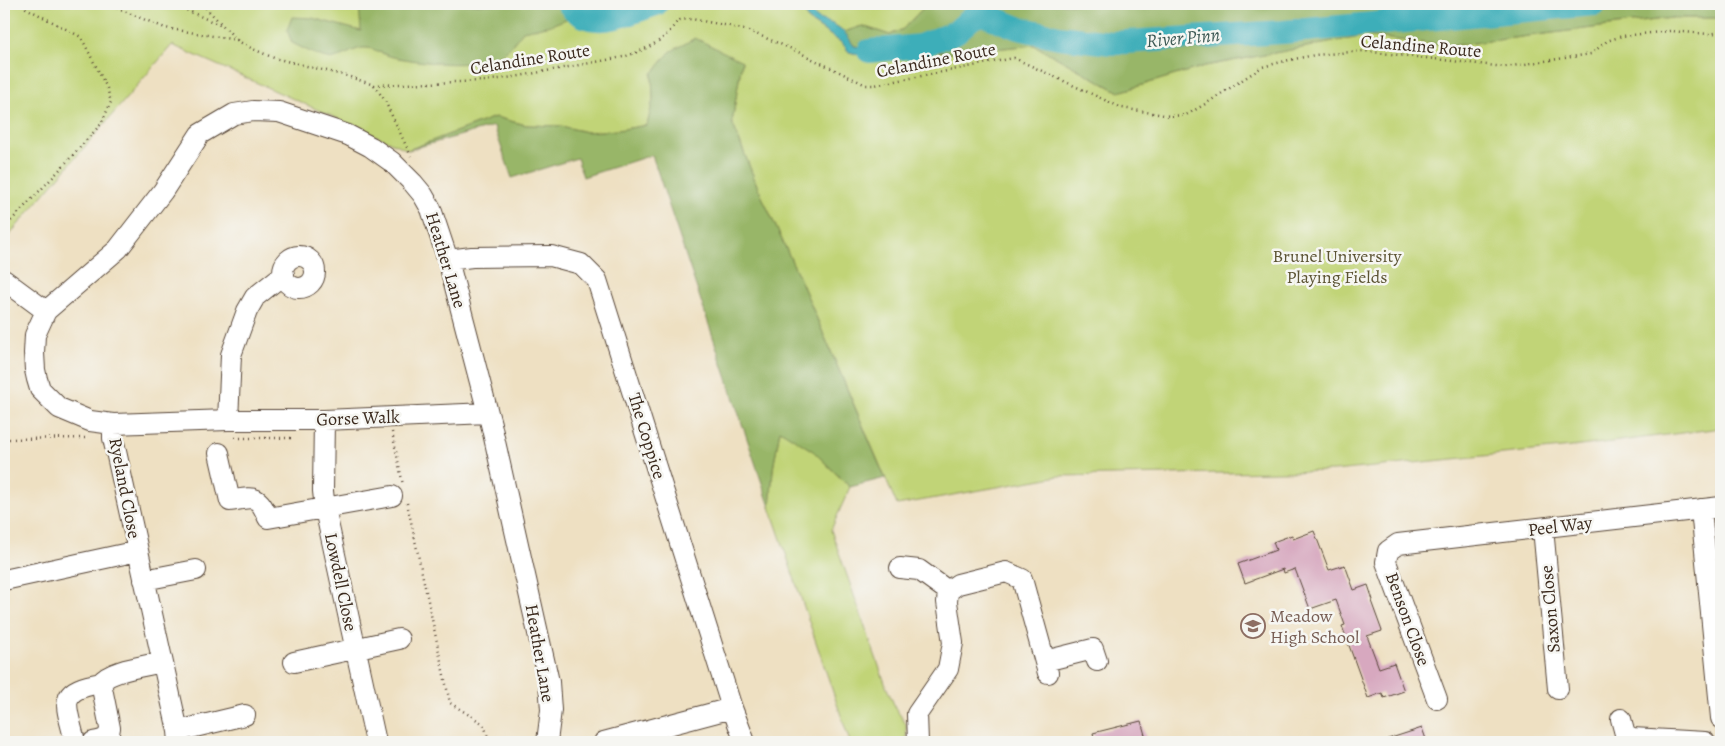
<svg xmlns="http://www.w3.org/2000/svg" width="1725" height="746" viewBox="0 0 1725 746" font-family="Alegreya,serif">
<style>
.green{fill:#c1d477;stroke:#7e7f4a}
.forest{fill:#98b668;stroke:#6a7043}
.water{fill:#3eaeb9;stroke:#3c6c6c}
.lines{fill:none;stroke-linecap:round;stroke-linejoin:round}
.river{stroke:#3eaeb9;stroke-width:24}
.building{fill:#d7a8bf}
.minor-casing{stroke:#564537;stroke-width:22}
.path{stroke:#564537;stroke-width:2.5;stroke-dasharray:1 4;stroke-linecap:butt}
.minor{stroke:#fff;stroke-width:20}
.labels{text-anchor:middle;stroke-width:5;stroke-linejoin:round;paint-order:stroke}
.street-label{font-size:18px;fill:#3b2a1e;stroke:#f6f6f2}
.park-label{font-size:18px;fill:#5c5434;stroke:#f6f6f2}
.education-label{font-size:18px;fill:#785e54;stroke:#f6f6f2;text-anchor:start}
.water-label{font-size:19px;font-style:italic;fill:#3c5854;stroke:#f6f6f2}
</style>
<rect width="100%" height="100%" fill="#f6f6f2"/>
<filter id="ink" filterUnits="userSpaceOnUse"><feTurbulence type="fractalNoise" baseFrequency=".02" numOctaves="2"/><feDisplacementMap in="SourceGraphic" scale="10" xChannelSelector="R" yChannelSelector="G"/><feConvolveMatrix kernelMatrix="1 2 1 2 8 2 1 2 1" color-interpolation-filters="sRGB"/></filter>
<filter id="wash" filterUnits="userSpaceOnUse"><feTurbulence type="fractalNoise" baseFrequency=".0096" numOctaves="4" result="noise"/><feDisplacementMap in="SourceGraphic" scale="20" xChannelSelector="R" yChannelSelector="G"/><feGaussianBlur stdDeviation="1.12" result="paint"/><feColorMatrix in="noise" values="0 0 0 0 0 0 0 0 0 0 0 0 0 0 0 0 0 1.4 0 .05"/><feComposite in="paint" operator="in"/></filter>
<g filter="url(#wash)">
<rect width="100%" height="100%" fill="#eee0c2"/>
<path class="green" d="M4 4H577C589 18 598 16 615 11L617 4H801L808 20 842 43 849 52 874 57 884 55 900 48 952 53 1034 45 1119 92 1205 66 1365 36 1450 46 1671 18H1721V428L1572 447 1334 471 1059 476 897 505 800 279 758 188 732 122 742 61 652 73 653 100 648 125 618 130 586 132 561 126 526 125 495 117 408 150 172 45 4 241Z
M806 4H927L903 29 890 35 862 26 844 32C835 25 824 24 815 17 811 14 809 8 806 4Z
M780 429 813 451 850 487 831 530 886 686 896 709 906 724 907 742H850L770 507 773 469Z"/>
<path class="forest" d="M359 4H577L584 12 551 25 523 31C515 41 508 52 496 57 472 69 418 62 393 57 383 55 374 47 363 48 354 49 344 56 334 58 325 61 301 47 292 43L287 30 292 17 312 18 361 31Z
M927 4H1721V18H1671L1450 46 1365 36 1205 66 1119 92 1034 45 952 53 880 46 870 49 854 46 844 32 862 26 890 35 903 29Z
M695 38 742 61 732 122 758 188 800 279 885 478 850 487 813 451 780 430 773 469 770 507 652 155 583 177 577 158 512 178 494 126 408 150 495 117 526 125 561 126 586 132 618 130 647 125 653 100 652 74 670 52Z"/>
<path class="water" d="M801 4H807C819 26 821 16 838 27 846 32 849 39 854 46L870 49 880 46 900 48C877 58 872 58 849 52L842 43 808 20Z"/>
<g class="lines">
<path class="river" d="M569 4C591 33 628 13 656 4
M869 51 920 46 956 32 973 17 983 14 1018 28 1059 37 1111 43 1283 32 1595 4"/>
</g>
<g id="blocks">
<path class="building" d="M1314 531 1329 570 1345 565 1354 590 1368 585 1373 600 1371 601 1382 631 1367 636 1379 668 1394 663 1404 691 1384 698 1382 693 1368 698 1342 626 1345 625 1336 600 1310 609 1295 569 1284 573 1283 569 1245 583 1238 564 1276 550 1273 542 1292 535 1293 539Z
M1141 721 1147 742H1095L1093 733Z
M1422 728 1427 742H1386L1385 740Z"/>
</g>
</g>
<g filter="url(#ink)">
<use href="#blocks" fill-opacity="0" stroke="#564537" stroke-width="1"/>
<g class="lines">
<defs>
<path id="minor" d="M283 272a16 16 0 1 1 32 0a16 16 0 1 1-32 0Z
M448 260 472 257 551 256 581 264 597 280 732 708 745 742
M4 280 46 311
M488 413 324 420H228L113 424 90 421 59 408 40 389 37 379 35 370 34 353 35 335 46 311 118 249 163 191 200 134 234 114 253 111 279 112 348 135 371 147 392 162 413 183 423 195 431 209 448 260 488 413 491 424 549 682 551 710 547 742
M228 420 231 355 247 311 255 297 284 274
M324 420 323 491 325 509 376 742
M113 424V438L178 731 179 742
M219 453 230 501C254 497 258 494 268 518L392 496
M1701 509 1721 718
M1543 528 1558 689
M900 568 919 570 948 591
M4 580 138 551
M144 580 196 570
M1045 661 1093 649 1097 661
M294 662 399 639
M1437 699 1386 562 1388 551 1398 544 1721 507
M1621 719 1625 734 1632 738 1705 742
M178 731 245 715
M75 742C67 705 54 691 101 683
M93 742C103 740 109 739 110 728L101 683C109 670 147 666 162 662
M604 742 732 708
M918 742 917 714 948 669 953 643 947 602 948 591 958 584 1006 572 1022 579 1048 673"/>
</defs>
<use href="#minor" class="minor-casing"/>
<path class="path" d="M107 4 165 28 237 40
M173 4 222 26
M202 4 238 41 253 49 274 58 347 76 374 85 484 81 514 77 623 57C639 52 657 45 669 32 673 28 675 23 680 20L691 19 730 26 749 31 792 49 866 85H875L1014 58 1122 108 1170 116 1186 115 1207 103 1262 67 1289 60 1315 55 1364 51 1505 67 1591 54 1607 41 1622 36 1670 31 1709 34 1721 32
M374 85 384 99 411 156
M4 228 53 177 101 124 111 102 107 88 81 37 26 8 22 4
M392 432 403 485
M235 438H292
M4 439 87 438
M407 503 450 703 482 723 485 727 489 742"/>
<use href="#minor" class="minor"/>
</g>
</g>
<defs>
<symbol id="school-ring" viewBox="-11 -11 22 22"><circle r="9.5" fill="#f6f6f2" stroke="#8d6e63" stroke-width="1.5"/><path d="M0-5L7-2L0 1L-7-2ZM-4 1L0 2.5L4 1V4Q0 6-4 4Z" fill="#8d6e63"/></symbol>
</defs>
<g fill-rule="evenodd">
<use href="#school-ring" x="1239" y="612" width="28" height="28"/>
</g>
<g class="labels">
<g class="street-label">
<text transform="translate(1421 46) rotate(5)" y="6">Celandine Route</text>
<text transform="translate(530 59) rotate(-9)" y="6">Celandine Route</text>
<text transform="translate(936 60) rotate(-11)" y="6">Celandine Route</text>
<text transform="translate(446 260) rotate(73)" y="6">Heather Lane</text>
<text transform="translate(358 418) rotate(-2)" y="6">Gorse Walk</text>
<text transform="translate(647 436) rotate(73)" y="6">The Coppice</text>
<text transform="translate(125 488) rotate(79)" y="6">Ryeland Close</text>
<text transform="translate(1560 526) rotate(-7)" y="6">Peel Way</text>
<text transform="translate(341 582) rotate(78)" y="6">Lowdell Close</text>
<text transform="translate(1550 609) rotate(-95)" y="6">Saxon Close</text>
<text transform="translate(1408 619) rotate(70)" y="6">Benson Close</text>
<text transform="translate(540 653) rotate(80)" y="6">Heather Lane</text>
</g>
<g class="park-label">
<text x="1337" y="262">Brunel University<tspan x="1337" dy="21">Playing Fields</tspan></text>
</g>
<g class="education-label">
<text x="1270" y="622">Meadow<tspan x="1270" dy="21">High School</tspan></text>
</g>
<g class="water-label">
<text transform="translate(1183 37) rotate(-5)" y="7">River Pinn</text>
</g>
</g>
<rect width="1725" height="746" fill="none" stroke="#f6f6f2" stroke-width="20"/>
</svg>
